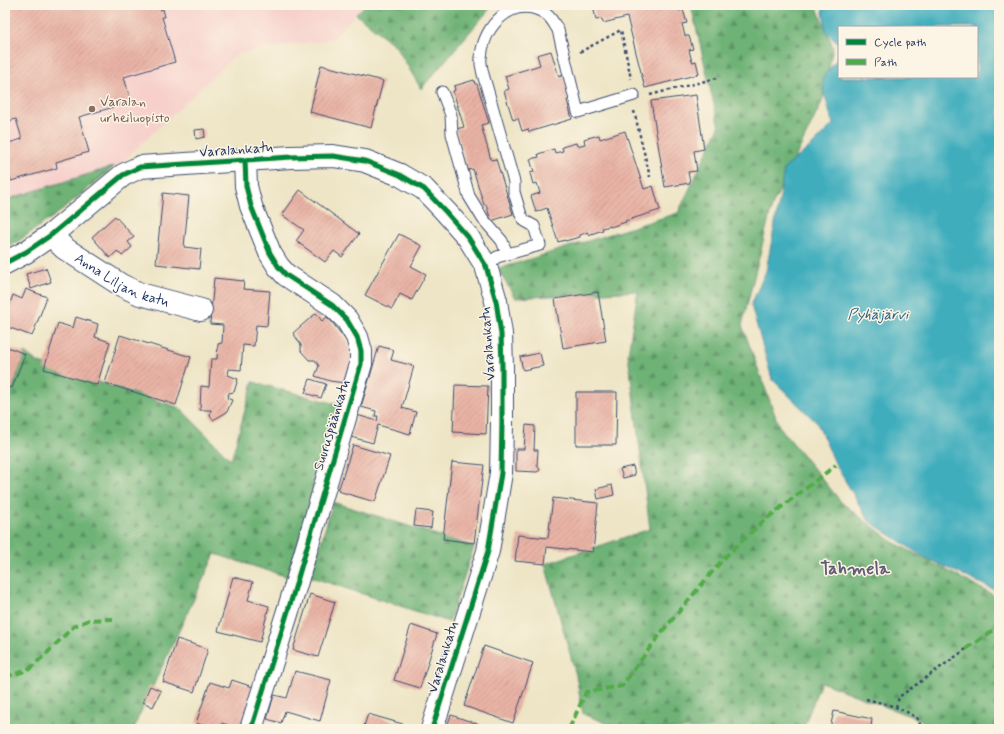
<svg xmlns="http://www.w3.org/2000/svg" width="1004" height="734" viewBox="0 0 1004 734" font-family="Mynerve,sans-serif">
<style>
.built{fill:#f7d0cc}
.forest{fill:url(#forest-firs);stroke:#44706a}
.water{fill:#3fadbd;stroke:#2d6e8e}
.building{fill:url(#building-hatch)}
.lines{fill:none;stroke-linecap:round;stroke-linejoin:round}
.service-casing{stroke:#3b4a6e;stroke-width:13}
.minor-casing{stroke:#3b4a6e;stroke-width:24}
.path{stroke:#3b4a6e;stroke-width:2.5;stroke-dasharray:3 3;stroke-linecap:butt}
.service{stroke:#fff;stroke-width:11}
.minor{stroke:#fff;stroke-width:22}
.quiet{stroke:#52ab49;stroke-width:4;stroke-dasharray:8 4;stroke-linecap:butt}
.cycleway-casing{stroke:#fcf5e5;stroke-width:8}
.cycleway{stroke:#00873e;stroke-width:5}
.education-dot{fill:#8d6e63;stroke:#fcf5e5;stroke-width:1.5}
.labels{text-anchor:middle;stroke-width:3;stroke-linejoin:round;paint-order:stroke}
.education-label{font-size:14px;fill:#785e54;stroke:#fcf5e5;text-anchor:start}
.street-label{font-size:14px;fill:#1b2f5e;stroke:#fcf5e5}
.water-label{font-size:15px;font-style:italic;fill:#285b7f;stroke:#fcf5e5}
.district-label{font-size:18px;font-weight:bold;fill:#635d77;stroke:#fcf5e5}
</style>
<defs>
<pattern id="forest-firs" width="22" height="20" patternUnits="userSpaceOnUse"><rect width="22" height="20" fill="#6eb276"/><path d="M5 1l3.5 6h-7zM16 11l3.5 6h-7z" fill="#5a9164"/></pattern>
<pattern id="building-hatch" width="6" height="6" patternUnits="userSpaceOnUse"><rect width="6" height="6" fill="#e9b3a5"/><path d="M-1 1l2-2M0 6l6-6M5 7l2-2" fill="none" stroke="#c79a90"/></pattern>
</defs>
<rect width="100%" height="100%" fill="#fcf5e5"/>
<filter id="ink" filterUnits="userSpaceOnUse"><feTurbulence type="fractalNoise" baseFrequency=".025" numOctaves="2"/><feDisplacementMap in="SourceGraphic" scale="8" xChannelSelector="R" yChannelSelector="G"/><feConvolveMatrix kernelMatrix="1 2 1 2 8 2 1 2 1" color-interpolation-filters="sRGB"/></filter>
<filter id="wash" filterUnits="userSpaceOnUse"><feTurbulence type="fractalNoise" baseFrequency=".012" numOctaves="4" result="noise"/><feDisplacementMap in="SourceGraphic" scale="16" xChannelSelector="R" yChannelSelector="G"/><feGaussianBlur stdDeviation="0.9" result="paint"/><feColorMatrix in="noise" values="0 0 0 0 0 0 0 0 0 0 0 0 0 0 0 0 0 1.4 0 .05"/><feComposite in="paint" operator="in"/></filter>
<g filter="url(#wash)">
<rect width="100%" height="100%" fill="#eee5c6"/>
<path class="built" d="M5 5H365L332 39 238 53 119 165 5 200Z"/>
<path class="forest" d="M365 5H493L421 89 396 46 356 14Z
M691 5H816L833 47 822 102 772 206 742 325 779 426 842 503 893 542 999 598V729H926L928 723 821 682 803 729H621L583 714 576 675 545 564 650 529 628 354 638 291 515 298 498 269 678 213 719 127Z
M115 166 61 211 17 242 5 247V200Z
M25 353 39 363 180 408 231 460 253 382 340 405 288 577 215 554 138 718 134 729H5V409Z
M333 502 474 547 449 622 311 577Z"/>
<path class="water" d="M822 5H999V592L922 556 869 521 836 465 817 423 772 379 751 305 766 271 780 197 784 169 811 146 833 124 824 93 823 78 839 56V77H977V27H839V44L826 31Z"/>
<g id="blocks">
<path class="building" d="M5 5H158L160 10 163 9 165 17H162L175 62 124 77 131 102 79 117 89 152 56 162 57 168 11 181 5 162V144L22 139 16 119 5 122V98L9 97 5 82Z
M593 5H678L679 11 683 10 687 23 682 24 685 36H689L693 49 689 50 692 62 696 61 699 74 645 88 627 17 603 23 602 19 596 20Z
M551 51 559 77 563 75 571 99 567 100 572 119 529 132 528 129 522 131 518 118 513 120 504 91 509 89 505 76 540 65 537 55Z
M321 65 383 81 371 128 310 112Z
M474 80 475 84H477L489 123 481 125 491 160 496 159 513 214 491 221 486 204 484 205 473 169 468 170 456 129 464 127 453 91 455 90 454 86Z
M696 95 704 149 694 151 697 171 688 172 690 183 665 187 651 101Z
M204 129 205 137 196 139 195 130Z
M625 131 644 189 653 186 660 210 625 221 626 222 610 227V226L602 228 603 230 588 235V232L580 235V237L565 241V240L558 242 547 208 536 212 531 196 540 193 537 183 533 184 530 173 534 172 530 159 539 157 538 154 554 149 555 153 563 151 562 147 576 143 577 146 585 144 584 139 599 135 600 139Z
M300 190 359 234 342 257 334 251 325 262 296 241 304 230 282 215Z
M163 193 189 196 184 247 201 249 199 269 156 264Z
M115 216 134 237 128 242 132 247 122 256 117 251 110 258 92 237Z
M399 234 422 246 411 266 426 274 412 300 400 294 392 309 365 295Z
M46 268 51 282 31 289 26 274Z
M214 278 244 281 243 289 270 291 267 326 256 325 254 346 243 345 241 370 229 369 228 375 238 379 234 392 229 393 227 398 232 400 227 412 213 420 210 416 211 410H200L201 386 209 387 211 359H217L218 344 222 343 223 325 210 324Z
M26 289 47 297 32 336 5 326V317L13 295 22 299Z
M598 292 606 341 563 348 555 299Z
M316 313 322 321 327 317 332 322 348 343 353 362 345 383 330 381 315 376 319 366 315 360H309L301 351V345L293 333Z
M76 317 98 324 95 337 110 342 97 385 44 369 58 323 73 328Z
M120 335 191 357 176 405 105 383Z
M5 346 25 354 12 388 5 386Z
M379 346 394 350 391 360 414 366 402 408 416 412 410 434 378 425 373 443 351 437 357 415 377 421 378 416H375L376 411 361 407Z
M540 353 543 366 523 370 520 357Z
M310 379 326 384 321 398 305 393Z
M455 385 488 386 486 434 453 432Z
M576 392H617L616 445H576Z
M526 425 535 426 534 450H538L537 465 540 470 537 472 516 471V449H524Z
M353 445 390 456 375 502 338 491Z
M452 462 484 465 474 543 443 539Z
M633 466 635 475 623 478 620 469Z
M612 485 614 495 598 499 596 489Z
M553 498 598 503 593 552 547 547 545 564 515 561 518 535 548 538Z
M416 510 433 512 431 528 414 526Z
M233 577 253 582 248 600 269 606 260 642 218 631Z
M310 594 335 602 318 657 293 650Z
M411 625 437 634 420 688 394 680Z
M177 639 208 649 194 692 163 682Z
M484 646 533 663 513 723 464 706Z
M295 671 331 680 320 721 285 711 281 723 267 719 274 695 287 698Z
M232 680 253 687 239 729 222 723 219 729H214L196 723 210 682 229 688Z
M150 686 161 691 153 707 143 702Z
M834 711 872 719 871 726 882 729H834L830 728Z
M368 714 406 725 405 729H363Z
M451 715 490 728 489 729H446Z"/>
</g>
</g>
<g filter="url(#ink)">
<use href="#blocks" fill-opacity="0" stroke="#3b4a6e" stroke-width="1"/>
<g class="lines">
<defs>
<path id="service" d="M442 92 451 115 452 134 469 196 483 219 502 241 507 254
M486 266 497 257 540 245 534 226 525 221 521 215 514 192V182L483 74C482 69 480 63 481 58 482 31 506 0 536 9 542 11 548 15 551 19 554 23 556 27 558 30L578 112 634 95"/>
<g id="minor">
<path d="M245 160 246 186 251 206 270 253 278 266 286 275 332 305 347 320 357 337 361 351V364L292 598 251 729"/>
<path id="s1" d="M51 235 64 248 121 285 140 294 201 310"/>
<path d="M5 263 26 252 51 235 123 175 140 167 291 157 333 156 365 161 400 175 424 189 446 212 468 237 486 266 496 301 501 334 502 367V423L501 473 488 551 432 729"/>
</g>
</defs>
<use href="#service" class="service-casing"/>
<use href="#minor" class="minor-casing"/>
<path class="path" d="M580 52 621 30 631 79
M650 95 717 78
M634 111 650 177
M866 699C886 704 903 707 919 720L921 729
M896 707 899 697 966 649"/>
<use href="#service" class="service"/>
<use href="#minor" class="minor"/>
<path class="quiet" d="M966 649 992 631 999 630
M5 677 28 670 48 652 74 626 89 620 113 619
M569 729 586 692 622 686 660 634 724 558 762 522 836 465"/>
<defs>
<path id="cycleway" d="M245 160 246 186 251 206 270 253 278 266 286 275 332 305 347 320 357 337 361 351V364L292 598 251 729
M5 263 26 252 51 235 123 175 140 167 291 157 333 156 365 161 400 175 424 189 446 212 468 237 486 266 496 301 501 334 502 367V423L501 473 488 551 432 729"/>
</defs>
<use href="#cycleway" class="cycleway-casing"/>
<use href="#cycleway" class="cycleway"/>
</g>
</g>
<circle class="education-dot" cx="92" cy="109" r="4"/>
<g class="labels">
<g class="education-label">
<text x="100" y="106">Varalan<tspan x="100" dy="16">urheiluopisto</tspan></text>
</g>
<g class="street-label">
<text transform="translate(236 149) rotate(-4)" y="5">Varalankatu</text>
<text dy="5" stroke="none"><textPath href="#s1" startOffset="85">Anna Liljan katu</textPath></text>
<text transform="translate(487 344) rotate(-94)" y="5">Varalankatu</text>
<text transform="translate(331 425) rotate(-73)" y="5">Suuruspäänkatu</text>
<text transform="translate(442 657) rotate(-73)" y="5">Varalankatu</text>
</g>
<g class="water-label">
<text x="878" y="319">Pyhäjärvi</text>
</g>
<g class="district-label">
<text x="855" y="574">Tahmela</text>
</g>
</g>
<rect width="1004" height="734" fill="none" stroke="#fcf5e5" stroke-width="20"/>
<rect x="838" y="26" width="140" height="52" fill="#fcf5e5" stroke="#a2a6af"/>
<rect x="846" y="39" width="20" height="6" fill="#00873e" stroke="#a2a6af"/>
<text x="874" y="46" font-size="12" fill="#1b2f5e">Cycle path</text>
<rect x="846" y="59" width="20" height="6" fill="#52ab49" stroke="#a2a6af"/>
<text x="874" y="66" font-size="12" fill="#1b2f5e">Path</text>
</svg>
